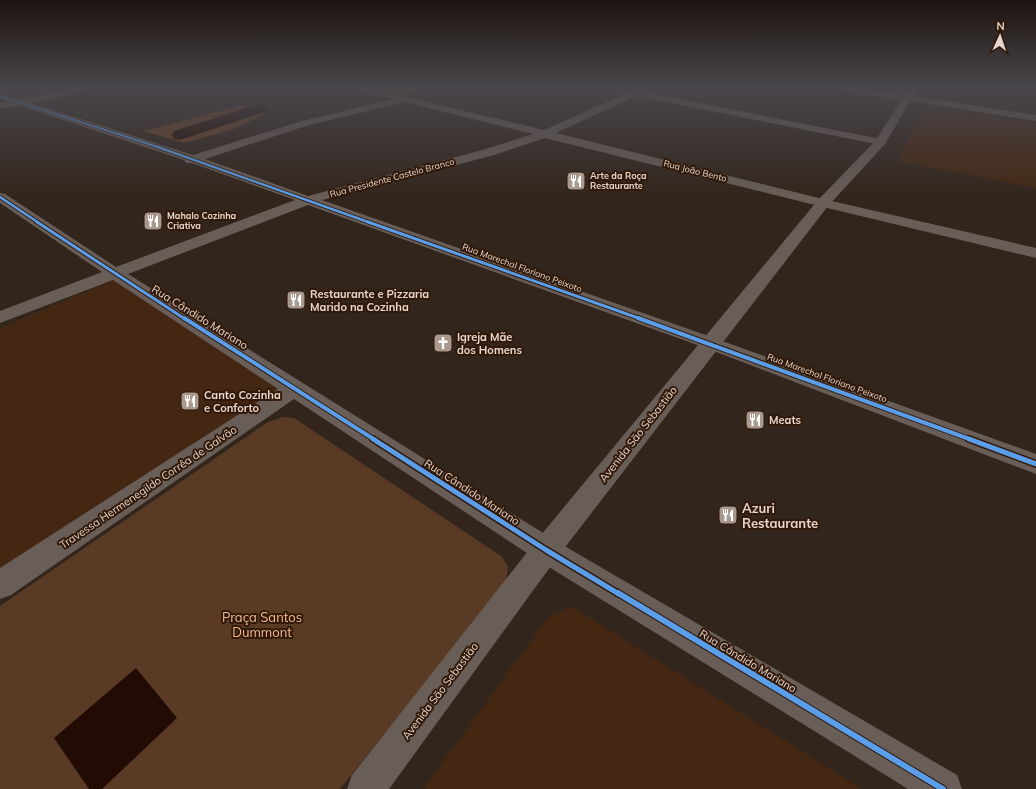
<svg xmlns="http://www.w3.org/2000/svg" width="1036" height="789" viewBox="0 0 1036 789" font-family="Mulish,sans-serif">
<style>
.built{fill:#432713}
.green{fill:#593a25}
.forest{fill:#693f22}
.water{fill:#210b03}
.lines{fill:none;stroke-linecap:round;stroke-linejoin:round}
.canal{fill:#210b03;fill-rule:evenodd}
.lane{fill:#685d57;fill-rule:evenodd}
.street{fill:#685d57;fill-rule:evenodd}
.secondary{fill:#685d57;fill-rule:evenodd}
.cycleway-far5-casing{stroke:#311909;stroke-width:3}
.cycleway-far4-casing{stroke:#311909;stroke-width:4}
.cycleway-far3-casing{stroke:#311909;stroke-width:5}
.cycleway-far2-casing{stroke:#311909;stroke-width:6}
.cycleway-far1-casing{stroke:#311909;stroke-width:8}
.cycleway-casing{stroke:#311909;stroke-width:8}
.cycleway-far5{stroke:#5a9eea;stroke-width:2}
.cycleway-far4{stroke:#5a9eea;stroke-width:2.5}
.cycleway-far3{stroke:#5a9eea;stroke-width:3}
.cycleway-far2{stroke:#5a9eea;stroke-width:4}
.cycleway-far1{stroke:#5a9eea;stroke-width:5}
.cycleway{stroke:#5a9eea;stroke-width:6}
.labels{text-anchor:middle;stroke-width:4;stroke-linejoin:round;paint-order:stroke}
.far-street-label{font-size:9px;fill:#e7d6cc;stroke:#311909}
.far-poi-label{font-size:9px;font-weight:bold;fill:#e7d6cc;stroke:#311909;text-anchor:start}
.poi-label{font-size:11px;font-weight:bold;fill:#e7d6cc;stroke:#311909;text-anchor:start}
.street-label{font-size:11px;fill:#e7d6cc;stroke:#311909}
.near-poi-label{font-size:13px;font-weight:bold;fill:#e7d6cc;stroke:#311909;text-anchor:start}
.near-park-label{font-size:13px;fill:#f6b992;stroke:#311909}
</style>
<rect width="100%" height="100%" fill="#32251c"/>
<path class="built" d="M926 108H938L1036 123V188L897 161Z
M119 278 291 387 0 575V328Z
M571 606 862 789H423L549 616Z"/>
<path class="green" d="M283 417 294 418 501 556 508 566 506 583 340 789H0V606L268 422Z"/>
<path class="forest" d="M378 87H429L406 94Z
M241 105 254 107 265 114 234 129 184 143 144 131Z"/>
<path class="water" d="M136 668 177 718 102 789H89L54 738Z"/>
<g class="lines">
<path class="canal" d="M259 104 264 106 267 109 264 112 180 140 174 139 172 135 174 131Z"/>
<path class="lane" d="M596 87H604L632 96 627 97Z"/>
<path class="street" d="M351 87H365L544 130 640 87H651L644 92 881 139 887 142 885 144 881 145 636 96 556 133 823 199 1036 248V258L823 207 545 138 494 155 322 200 717 339 1036 454V474L703 347 308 205 128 274 556 541 957 775 962 789H908L536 559 294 399 11 595 0 599V568L278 389 113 280 0 323V311L102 272 0 203V193L5 194 116 267 295 200 192 163H186L184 160 0 99V93L193 155 302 121 393 99 352 89ZM405 102 533 134 486 149 308 196 205 159 309 125Z"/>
<path class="secondary" d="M79 87H96L91 90 0 109V103Z
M831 87H852L905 95 913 87H922L914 96 1036 115V121L910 101 885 144 828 206 556 559 389 789H347L352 775 536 541 818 200 876 140 901 100 835 90Z"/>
<defs>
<path id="cycleway-far5" d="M0 96 158 147"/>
<path id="cycleway-far4" d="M155 146 371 223
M0 197 39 223"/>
<path id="cycleway-far3" d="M37 222 185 319
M368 222 641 319"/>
<path id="cycleway-far2" d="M184 318 375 440
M638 318 972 440"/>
<path id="cycleway-far1" d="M373 439 546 550 619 594
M969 439 1036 464"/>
<path id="cycleway" d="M618 593 943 789"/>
</defs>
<use href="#cycleway-far5" class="cycleway-far5-casing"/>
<use href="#cycleway-far4" class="cycleway-far4-casing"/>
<use href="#cycleway-far3" class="cycleway-far3-casing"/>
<use href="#cycleway-far2" class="cycleway-far2-casing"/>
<use href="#cycleway-far1" class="cycleway-far1-casing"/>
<use href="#cycleway" class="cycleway-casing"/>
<use href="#cycleway-far5" class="cycleway-far5"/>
<use href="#cycleway-far4" class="cycleway-far4"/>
<use href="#cycleway-far3" class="cycleway-far3"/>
<use href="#cycleway-far2" class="cycleway-far2"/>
<use href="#cycleway-far1" class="cycleway-far1"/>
<use href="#cycleway" class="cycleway"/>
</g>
<linearGradient id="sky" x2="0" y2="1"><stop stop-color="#1c140f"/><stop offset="0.44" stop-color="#49464b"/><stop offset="1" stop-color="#49464b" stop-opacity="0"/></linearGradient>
<rect width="1036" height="197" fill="url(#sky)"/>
<defs>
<symbol id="restaurant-square" viewBox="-11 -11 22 22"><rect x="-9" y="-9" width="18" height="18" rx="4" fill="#a8988e" stroke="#311909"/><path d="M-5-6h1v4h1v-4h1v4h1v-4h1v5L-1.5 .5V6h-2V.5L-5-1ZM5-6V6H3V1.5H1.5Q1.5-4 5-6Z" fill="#fff"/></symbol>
<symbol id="church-square" viewBox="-11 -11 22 22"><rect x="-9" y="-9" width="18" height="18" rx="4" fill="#a8988e" stroke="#311909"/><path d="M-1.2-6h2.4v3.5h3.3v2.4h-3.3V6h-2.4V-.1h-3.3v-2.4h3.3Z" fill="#fff"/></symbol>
</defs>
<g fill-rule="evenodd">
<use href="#restaurant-square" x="565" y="170" width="22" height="22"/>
<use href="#restaurant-square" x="142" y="210" width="22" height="22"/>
<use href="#restaurant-square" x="285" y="289" width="22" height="22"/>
<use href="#church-square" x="432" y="332" width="22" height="22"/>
<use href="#restaurant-square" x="179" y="390" width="22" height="22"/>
<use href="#restaurant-square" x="744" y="409" width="22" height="22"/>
<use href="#restaurant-square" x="717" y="504" width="22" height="22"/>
</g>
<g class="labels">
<g class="far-street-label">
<text transform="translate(695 171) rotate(14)" y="3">Rua João Bento</text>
<text transform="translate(392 178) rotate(-15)" y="3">Rua Presidente Castelo Branco</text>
<text transform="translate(522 268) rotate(20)" y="3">Rua Marechal Floriano Peixoto</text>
<text transform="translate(827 378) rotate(20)" y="3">Rua Marechal Floriano Peixoto</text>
</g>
<g class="far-poi-label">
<text x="590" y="179">Arte da Roça<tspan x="590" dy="10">Restaurante</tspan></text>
<text x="167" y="219">Mahalo Cozinha<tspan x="167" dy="10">Criativa</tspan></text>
</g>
<g class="poi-label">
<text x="310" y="298">Restaurante e Pizzaria<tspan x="310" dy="13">Marido na Cozinha</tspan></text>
<text x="457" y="341">Igreja Mãe<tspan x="457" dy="13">dos Homens</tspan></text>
<text x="204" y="399">Canto Cozinha<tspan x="204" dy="13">e Conforto</tspan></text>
<text x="769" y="424">Meats</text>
</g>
<g class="street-label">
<text transform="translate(200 317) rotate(32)" y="4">Rua Cândido Mariano</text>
<text transform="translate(638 434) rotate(-52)" y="4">Avenida São Sebastião</text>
<text transform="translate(148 487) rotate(-34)" y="4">Travessa Hermenegildo Corrêa de Galvão</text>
<text transform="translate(472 492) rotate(33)" y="4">Rua Cândido Mariano</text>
<text transform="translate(748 661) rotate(31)" y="4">Rua Cândido Mariano</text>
<text transform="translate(440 691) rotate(-53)" y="4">Avenida São Sebastião</text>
</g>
<g class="near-poi-label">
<text x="742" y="513">Azuri<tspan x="742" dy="15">Restaurante</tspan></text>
</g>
<g class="near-park-label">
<text x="262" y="622">Praça Santos<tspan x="262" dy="15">Dummont</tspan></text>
</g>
</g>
<g transform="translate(1000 36) rotate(3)" stroke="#311909" stroke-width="3" paint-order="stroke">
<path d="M0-3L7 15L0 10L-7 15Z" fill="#e7d6cc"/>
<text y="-6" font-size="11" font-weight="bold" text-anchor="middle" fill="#e7d6cc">N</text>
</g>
</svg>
